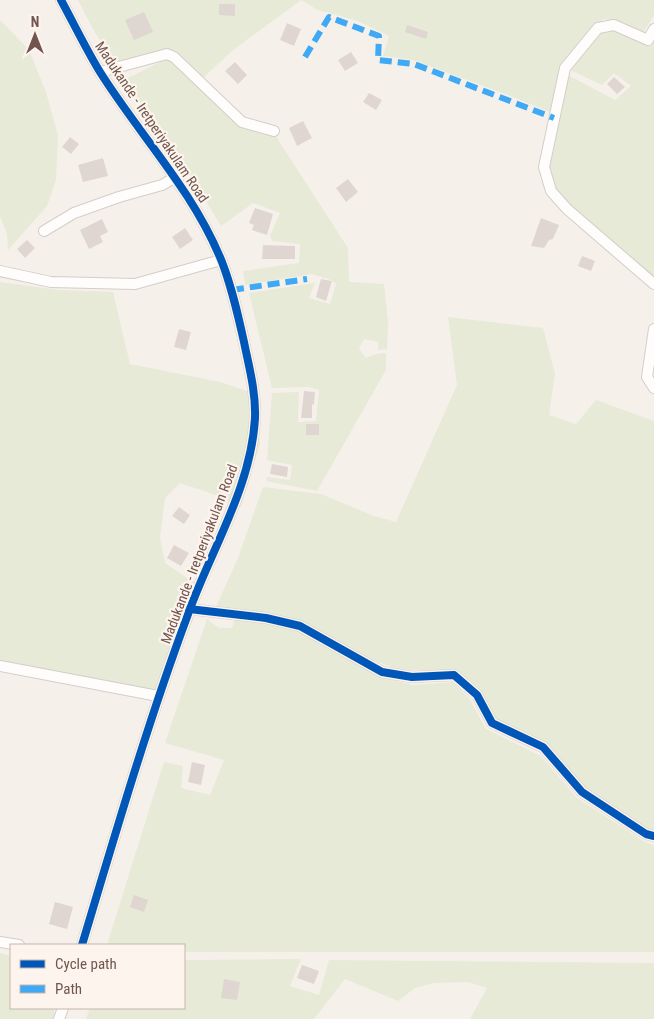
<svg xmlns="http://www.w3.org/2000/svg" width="654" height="1019" viewBox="0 0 654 1019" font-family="'Roboto Condensed',sans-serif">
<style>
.green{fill:#e6ead7}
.building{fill:#dfd6d1}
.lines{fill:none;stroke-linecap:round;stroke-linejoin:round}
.minor-casing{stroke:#d5cdc9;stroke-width:12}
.minor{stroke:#fefdfc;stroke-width:10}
.quiet{stroke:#3fa9f5;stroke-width:6;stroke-dasharray:12 6;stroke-linecap:butt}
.cycleway-casing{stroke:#fdf4ed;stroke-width:11}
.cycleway{stroke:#0057b8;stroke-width:8}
.labels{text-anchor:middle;stroke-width:4.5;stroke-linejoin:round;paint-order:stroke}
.street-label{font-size:14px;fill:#70564e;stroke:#fdf4ed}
</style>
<rect width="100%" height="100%" fill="#f6f0eb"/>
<path class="green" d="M78 0H654V15L643 33 623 22 604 19C570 41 560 74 550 112L508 95 413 60 383 56 389 36 358 21 318 10 301 0 232 51 203 78 182 57 165 51 119 71 93 29Z
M0 20 29 50 46 92 58 136 56 180 47 206 8 250 7 234 0 216Z
M615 29 652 44 654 40V279L571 206 556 191 548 165 566 74 615 100 631 86 614 73 602 85 568 69 600 31Z
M168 58 240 125 275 135 348 248 349 282 384 284 388 322 387 349 378 350V342L364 339 359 349 366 358 376 354 386 353V370L317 491 266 481 267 477 290 480 292 465 267 460 272 393 299 392 298 422 316 421 319 390 308 387 272 388 249 293 315 283 309 298 330 304 336 284 331 280 312 274 245 285 243 271 299 263 300 244 272 241 270 236 280 213 253 203 221 226 207 203 124 80Z
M0 282 59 290 113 292 130 364 220 382 256 394 260 444 241 507 219 496 180 483 165 498 160 538 165 563 199 586 193 619 164 693 0 662Z
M448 317 543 328 555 373 549 415 576 424 596 400 654 421V831L647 829 585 788 544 744 494 720 453 670H399L373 660 324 634 244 614 230 608 215 609 238 558 263 487 321 494 374 516 396 522 457 385Z
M235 618 300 628 377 676 413 685 453 682 469 698 486 729 541 756 577 798 645 842 654 845V952H184V945H107L164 762 183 766 181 788 210 795 224 760 165 743 207 619 219 628H232Z
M0 953 11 956V1008H55L53 1019H0Z
M301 959 290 986 319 995 329 960 654 963V1019H470L487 988 468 982 434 983 415 988 398 1001 345 979 314 1019H86L90 1008H184V960Z"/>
<path class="building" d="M219 4H235V16L219 15Z
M144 12 153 32 134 40 125 20Z
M287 23 301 29 294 46 280 40Z
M407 25 428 32 426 39 405 32Z
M351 52 358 63 345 71 338 60Z
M235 62 247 75 238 84 225 71Z
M614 77 625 87 617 94 607 84Z
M369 93 382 100 376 110 363 102Z
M303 121 312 138 297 146 289 128Z
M70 137 79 144 71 154 62 147Z
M103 158 108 176 83 182 78 165Z
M348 179 358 192 346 202 336 188Z
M255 208 273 214 267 235 252 230 254 225 249 223Z
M541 218 559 225 553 239 549 240 544 248 531 246Z
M102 219 108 232 100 236 103 242 89 249 80 230Z
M185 228 193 240 180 249 172 237Z
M27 240 35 248 25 258 17 249Z
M263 245 295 246V259H262Z
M582 256 595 261 591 271 578 266Z
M321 279 332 281 326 301 316 297Z
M179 329 191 332 186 350 174 347Z
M304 391 315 392 314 405 312 404V418H301Z
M306 424H319V435H306Z
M272 464 288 467 287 477 270 474Z
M179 507 190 515 184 524 172 516Z
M174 545 189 553 181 566 167 558Z
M192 762 205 765 201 785 188 782Z
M134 895 148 900 144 912 130 907Z
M55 902 73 907 67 929 49 924Z
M302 965 319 971 314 984 297 978Z
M224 979 240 982 237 1000 221 998Z"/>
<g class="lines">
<defs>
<path id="minor" d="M61 0C74 24 86 49 100 72 141 137 193 190 222 262 232 288 238 315 244 342 249 367 256 392 255 418 251 489 210 551 187 617 147 725 115 835 82 945
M654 29 648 40 614 25 598 28 565 68 544 167 551 191 567 209 654 284
M100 72 167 54 174 57 242 122 274 131
M44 231 74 213 119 197 162 185 176 177
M0 271 51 282 135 284 221 260
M654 329 647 377 654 388
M189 609 266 618 300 626 382 672 412 677 454 675 477 695 492 723 543 747 582 792 646 834 654 836
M0 666 158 696
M0 942 19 945
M59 1019 63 1008"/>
</defs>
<use href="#minor" class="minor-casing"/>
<use href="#minor" class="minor"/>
<path class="quiet" d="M305 57 329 17 379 36 378 60 414 64 554 118
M232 290 307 279"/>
<defs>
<path id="cycleway" d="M61 0C74 24 86 49 100 72 141 137 193 190 222 262 232 288 238 315 244 342 249 367 256 392 255 418 251 489 210 551 187 617 147 725 115 835 82 945
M189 609 266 618 300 626 382 672 412 677 454 675 477 695 492 723 543 747 582 792 646 834 654 836"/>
</defs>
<use href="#cycleway" class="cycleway-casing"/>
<use href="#cycleway" class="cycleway"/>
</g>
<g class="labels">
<g class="street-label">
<text transform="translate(152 122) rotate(56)" y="5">Madukande - Iretperiyakulam Road</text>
<text transform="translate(199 554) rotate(-69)" y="5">Madukande - Iretperiyakulam Road</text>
</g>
</g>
<rect x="10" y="944" width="175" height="65" fill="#fdf4ed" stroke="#c5b5ad"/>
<rect x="20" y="960" width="25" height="8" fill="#0057b8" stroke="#c5b5ad"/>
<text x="55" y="969" font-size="15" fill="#70564e">Cycle path</text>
<rect x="20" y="985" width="25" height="8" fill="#3fa9f5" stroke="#c5b5ad"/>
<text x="55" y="994" font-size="15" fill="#70564e">Path</text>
<g transform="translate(35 35)" stroke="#fdf4ed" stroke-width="4" paint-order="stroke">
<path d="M0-4L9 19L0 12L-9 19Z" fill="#70564e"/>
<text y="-8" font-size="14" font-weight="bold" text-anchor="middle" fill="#70564e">N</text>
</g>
</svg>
